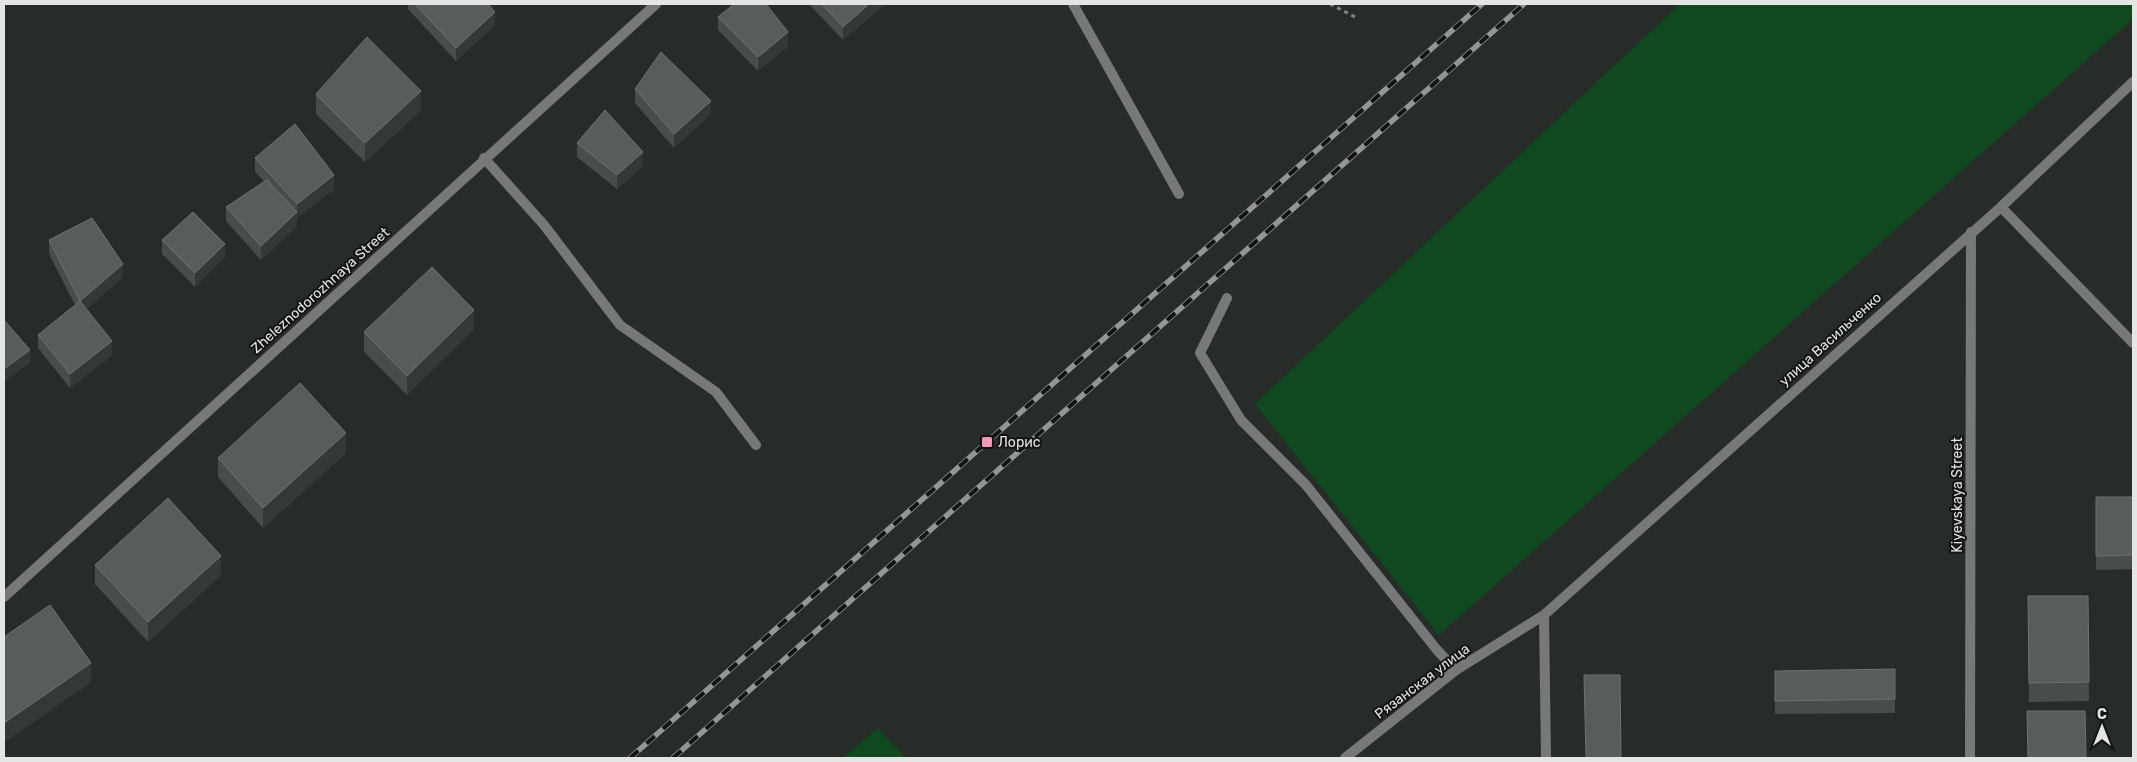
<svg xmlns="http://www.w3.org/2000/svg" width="2137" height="762" viewBox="0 0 2137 762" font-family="Rubik,sans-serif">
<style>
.green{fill:#104820}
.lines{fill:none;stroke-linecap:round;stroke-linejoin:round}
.path{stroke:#828683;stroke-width:3;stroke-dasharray:4 4;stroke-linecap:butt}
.service{stroke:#767977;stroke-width:10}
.minor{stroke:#767977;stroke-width:10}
.rail-casing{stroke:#939693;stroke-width:5.5}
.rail{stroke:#121413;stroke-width:4;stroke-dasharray:11;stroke-linecap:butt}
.wall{fill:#494d49}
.shaded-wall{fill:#353935}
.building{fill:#595d59;stroke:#6f726f}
.poi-dot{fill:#f09ab6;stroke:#121413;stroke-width:2}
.labels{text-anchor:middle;stroke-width:4;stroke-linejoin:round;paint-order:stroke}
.street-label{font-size:14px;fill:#e3e6e3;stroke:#121413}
.poi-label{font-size:14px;fill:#e3e6e3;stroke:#121413;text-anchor:start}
</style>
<rect width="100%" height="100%" fill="#282c29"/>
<path class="green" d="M1680 4H2133V19L1439 635 1255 404Z
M878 728 906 758H843Z"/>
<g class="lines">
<path class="path" d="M1330 4 1357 18"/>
<path class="service" d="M1073 4 1179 194
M484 158 544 225 620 325 716 392 756 445
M1227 298 1200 353 1241 420 1306 485 1437 650 1456 670"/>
<path class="minor" d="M2001 207 2133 343
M4 597 656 4
M1544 615 1546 758
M1345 758 1456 670 1544 615 2001 207 2133 82
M1970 758 1971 232"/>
<defs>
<path id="rail" d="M630 758 1482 4
M673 758 1524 4"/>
</defs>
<use href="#rail" class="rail-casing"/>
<use href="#rail" class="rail"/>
</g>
<path class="wall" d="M408 4H488L495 25 456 61 408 9Z
M809 4H885L843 40Z
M718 17 788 46 758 71 718 30Z
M635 89 711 114 674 148 635 103Z
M316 94 421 110 365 162 316 114Z
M577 143 643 166 617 189 577 157Z
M255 158 334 189 297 218V226L261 260 226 221V207L264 181 255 172Z
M49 240 123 277 86 309 112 355 70 388 38 348V335L75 305 49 254Z
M162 240 225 257 195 287 162 254Z
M474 329 407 395 364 352V332Z
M346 453 263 528 218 477V458Z
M2096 497H2133V569L2096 570Z
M95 565 221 575 148 642 95 584Z
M2028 596H2088L2089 701 2029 702Z
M1775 671 1895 699V713L1775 714Z"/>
<path class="shaded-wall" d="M869 4H885L843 40V27Z
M495 12V25L456 61V48Z
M788 32V46L758 71V57Z
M421 91V110L365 162V143Z
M711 101V114L674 148V134Z
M643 152V166L617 189V175Z
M334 175V189L297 218V226L261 260V246L297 212V204Z
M225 244V257L195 287V273Z
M123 264V277L80 315V301Z
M474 310V329L407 395V376Z
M112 341V355L70 388V374Z
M30 350V363L4 382V369Z
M346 433V453L263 528V508Z
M221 556V575L148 642V622Z
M91 663V682L4 743V723Z"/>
<path class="building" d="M415 4H488L495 12 456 48Z
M734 4H766L788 32 758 57 718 17Z
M822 4H869L843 27Z
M367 37 421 91 365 143 316 94Z
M661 52 711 101 674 134 635 89Z
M605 110 643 152 617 175 577 143Z
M295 124 334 175 297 204 255 158Z
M267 180 297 212 261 246 226 207Z
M193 212 225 244 195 273 162 240Z
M92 218 123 264 80 301 49 240Z
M432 267 474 310 407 376 364 332Z
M80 301 112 341 70 374 38 335Z
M4 320 30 350 4 369Z
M300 383 346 433 263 508 218 458Z
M2096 497H2133V555L2096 556Z
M168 498 221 556 148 622 95 565Z
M2028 596H2088L2089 682 2029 683Z
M50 605 91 663 4 723V637Z
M1895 669V699L1775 701V671Z
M1584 675H1620L1621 758H1586Z
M2027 711H2085L2086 758H2028Z"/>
<rect class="poi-dot" x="981" y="436" width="12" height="12" rx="2.5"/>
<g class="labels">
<g class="street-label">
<text transform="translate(320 290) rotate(-42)" y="5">Zheleznodorozhnaya Street</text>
<text transform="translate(1830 339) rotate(-42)" y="5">улица Васильченко</text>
<text transform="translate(1957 495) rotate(-90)" y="5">Kiyevskaya Street</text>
<text transform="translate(1422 681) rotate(-37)" y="5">Рязанская улица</text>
</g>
<g class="poi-label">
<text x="998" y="447">Лорис</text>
</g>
</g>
<rect width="2137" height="762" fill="none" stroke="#e3e6e3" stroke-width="10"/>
<g transform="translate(2102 727)" stroke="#121413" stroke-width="4" paint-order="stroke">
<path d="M0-4L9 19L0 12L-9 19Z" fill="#e3e6e3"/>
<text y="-8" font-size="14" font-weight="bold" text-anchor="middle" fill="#e3e6e3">С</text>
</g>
</svg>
